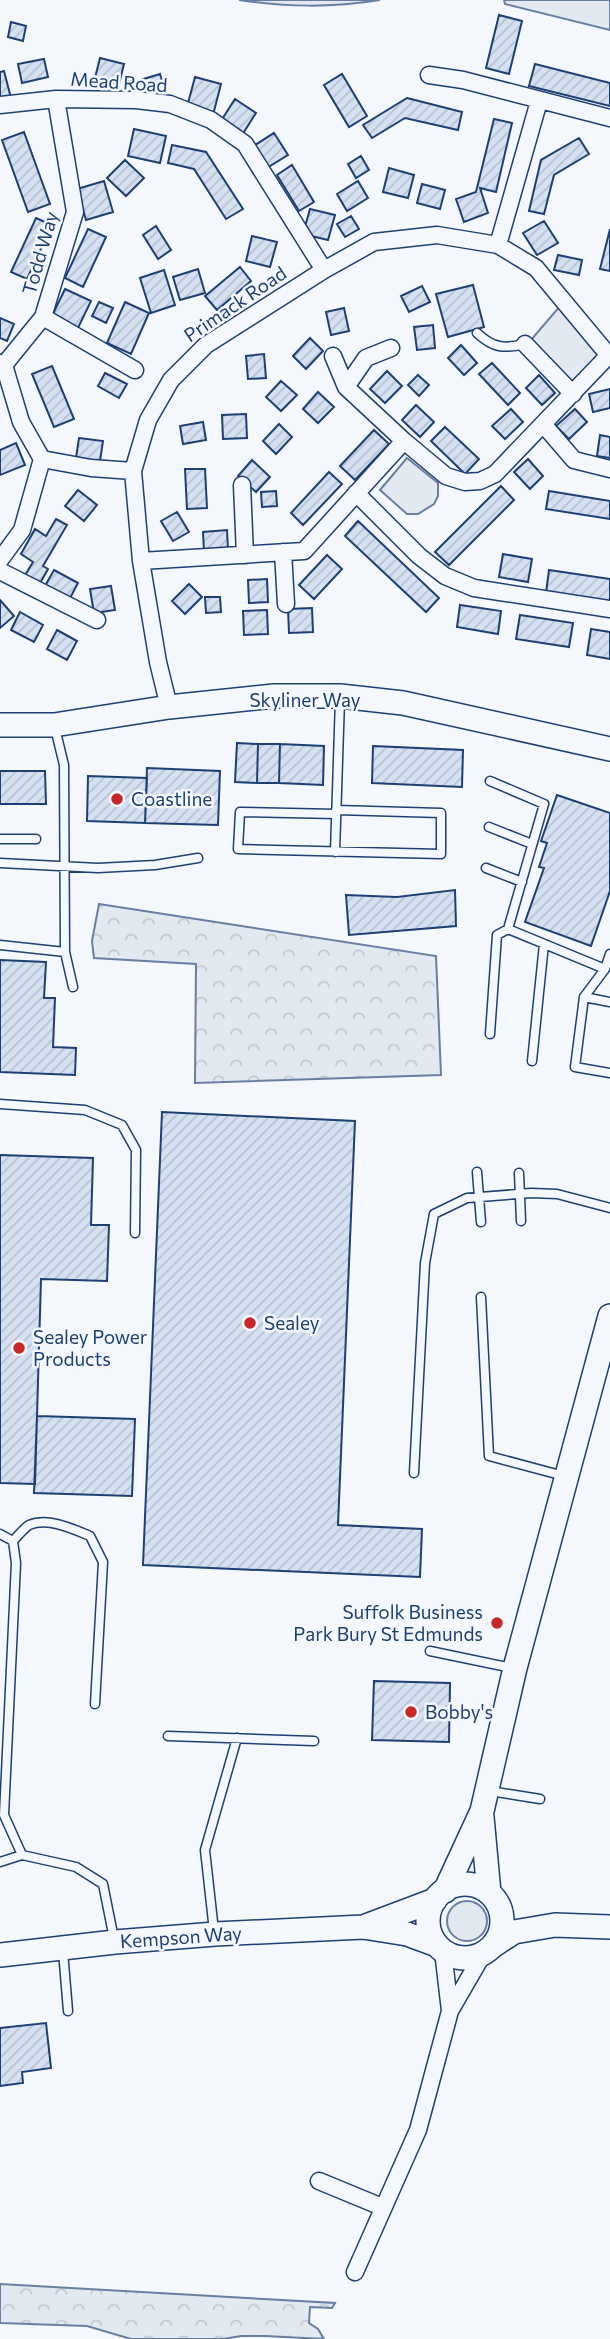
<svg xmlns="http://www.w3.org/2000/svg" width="610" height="2339" viewBox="0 0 610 2339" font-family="Commissioner,sans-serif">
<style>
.green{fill:#e3e9f0;stroke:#687fa3;stroke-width:2}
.forest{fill:url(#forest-crowns);stroke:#687fa3;stroke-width:2}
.building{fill:url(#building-hatch);stroke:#1d3f73;stroke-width:2}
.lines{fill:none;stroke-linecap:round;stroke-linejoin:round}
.lane-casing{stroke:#1d3f73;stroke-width:11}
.street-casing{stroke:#1d3f73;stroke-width:19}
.secondary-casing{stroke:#1d3f73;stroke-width:26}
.lane{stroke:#f4f7fb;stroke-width:8}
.street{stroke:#f4f7fb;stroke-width:16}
.secondary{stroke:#f4f7fb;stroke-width:23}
.poi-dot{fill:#c62828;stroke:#f4f7fb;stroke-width:2.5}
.labels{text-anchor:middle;stroke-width:5;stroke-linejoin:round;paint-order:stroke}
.street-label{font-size:19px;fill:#1d3f73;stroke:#f4f7fb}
.poi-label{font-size:19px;fill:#1d3f73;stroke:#f4f7fb;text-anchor:start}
</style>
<defs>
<pattern id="forest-crowns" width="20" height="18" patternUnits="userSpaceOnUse" patternTransform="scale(1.75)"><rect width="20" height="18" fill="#e3e9f0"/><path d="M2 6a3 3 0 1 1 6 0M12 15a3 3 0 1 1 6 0" fill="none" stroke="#c2c9d1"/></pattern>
<pattern id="building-hatch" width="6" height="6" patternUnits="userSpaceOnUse" patternTransform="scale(1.75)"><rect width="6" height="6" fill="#d5e0f0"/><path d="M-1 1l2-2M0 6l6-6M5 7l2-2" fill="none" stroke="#b6c1d1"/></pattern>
</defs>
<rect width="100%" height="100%" fill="#f4f7fb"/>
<path class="green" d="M504 0H610V30L505 4Z
M560 306 601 356 572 382 531 340Z
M407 458 438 483V496L434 504 418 514H407L380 490Z
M447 1921a20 20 0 1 1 40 0a20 20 0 1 1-40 0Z"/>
<path class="forest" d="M239 0H380C330 8 288 7 239 0Z
M99 904 436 956 441 1075 195 1083 196 964 94 958 92 941Z
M0 2284 335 2303 332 2308 310 2307 309 2323 318 2329 324 2339 265 2336H241L223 2339H131L87 2326 0 2323Z"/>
<path class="building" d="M499 15 522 21 509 74 486 68Z
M11 22 26 26 23 41 8 37Z
M100 58 124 64 119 84 95 78Z
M44 59 48 77 22 83 18 64Z
M535 64 610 83V106L529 86Z
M4 71 11 98 0 102V72Z
M160 74 166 93 143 100 137 81Z
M342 74 367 116 349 127 324 85Z
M195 77 221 84 213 115 187 107Z
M407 98 462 112 458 130 405 118 372 138 363 125Z
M235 99 256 113 242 135 221 121Z
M494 119 512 123 496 192 480 188 488 213 464 222 456 199 476 192Z
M134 129 166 136 160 163 128 156Z
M24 132 50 204 28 212 2 140Z
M274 133 288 155 265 169 252 147Z
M579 138 589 154 554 175 544 214 529 211 541 160Z
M172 145 206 152 243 209 226 219 194 169 168 163Z
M361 156 369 170 356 178 348 164Z
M125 160 144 178 126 196 107 178Z
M292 165 314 202 299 211 277 175Z
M389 168 414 175 408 198 383 192Z
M104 181 113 212 86 220 77 189Z
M358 181 368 198 347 211 337 194Z
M422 184 445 190 440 209 417 203Z
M310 209 335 215 328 240 303 234Z
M351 216 359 229 345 237 337 224Z
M36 218 52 225 27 279 11 272Z
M544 221 558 243 537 255 523 233Z
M156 226 171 250 158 259 143 235Z
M88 229 106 237 83 287 65 278Z
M610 229V271L600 269Z
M252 236 277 242 270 267 246 261Z
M558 255 582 260 579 275 554 270Z
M240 267 251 281 217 310 205 296Z
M198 269 205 293 180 300 173 277Z
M164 270 175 305 151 313 140 278Z
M473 285 484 327 448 337 436 294Z
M422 286 430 302 409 312 401 296Z
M65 289 91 301 77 330 51 318Z
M99 302 113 308 106 323 92 316Z
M125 302 149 313 131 354 107 343Z
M344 308 349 331 331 335 326 312Z
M0 318 14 324 7 341 0 338Z
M433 325 435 348 417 350 414 327Z
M310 338 323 351 306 369 293 356Z
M461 345 477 363 464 375 448 358Z
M264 354 266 378 248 379 246 356Z
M492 363 520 393 508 405 479 374Z
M52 366 74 419 54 427 32 374Z
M387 371 402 386 385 403 370 389Z
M105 373 127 384 119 398 98 386Z
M418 375 429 385 419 396 408 385Z
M539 375 555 393 542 405 526 388Z
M281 381 297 395 281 411 266 397Z
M610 389V408L593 412 589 394Z
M318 392 334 407 318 423 303 409Z
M416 405 434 422 420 437 402 420Z
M511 409 523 422 505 439 492 426Z
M575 409 587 422 569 439 556 426Z
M246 414 247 438 223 439 222 415Z
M203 422 206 440 183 444 180 426Z
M279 424 292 437 276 454 263 441Z
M445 427 479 459 465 474 431 441Z
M374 430 389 444 355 480 340 466Z
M600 435 610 437V458L597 456Z
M79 438 103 441 100 461 76 458Z
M16 443 25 465 0 475V450Z
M528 459 543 476 530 489 514 472Z
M252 460 270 477 256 492 238 476Z
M185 469H205L207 508 187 509Z
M329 472 342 484 303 525 291 513Z
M501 486 514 500 449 565 435 552Z
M78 490 97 505 84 521 65 506Z
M276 491 277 506 262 507 261 492Z
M549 491 610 501V519L546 509Z
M177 512 189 532 173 541 161 521Z
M56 519 67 525 43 566 48 569 39 585 24 577 33 562 21 554 35 529 46 536Z
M358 521 439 598 426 612 345 536Z
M227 530 228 551 204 552 203 532Z
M503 554 532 559 528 582 499 577Z
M327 555 342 569 314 599 299 585Z
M54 570 78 583 69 600 45 586Z
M549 570 610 579V603L546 593Z
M267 579 268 602 249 603 248 580Z
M189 584 202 597 185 614 172 601Z
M111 586 115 610 94 613 90 589Z
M205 597H220L221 612 206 613Z
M0 600 14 616 0 628Z
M460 605 501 611 498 634 457 627Z
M312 608 313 632 289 633 288 609Z
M267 610 268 634 244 635 243 611Z
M20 612 43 625 34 642 11 630Z
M520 615 573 623 569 647 516 639Z
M591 629 610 632V659L587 655Z
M57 630 77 641 67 660 47 649Z
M237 743 258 744 257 783 235 782Z
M258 744H280L279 783H257Z
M280 744 324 746 323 785 279 783Z
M373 746 463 750 462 787 372 783Z
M147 768 220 771 218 825 145 823Z
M0 771H45L46 804H0Z
M88 776 147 778 145 823 87 821Z
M557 795 610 813V891L591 946 525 922 544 868 539 867 547 843 541 841Z
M455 890 456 926 349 935 346 895 397 897Z
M0 960 46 962 44 998H55L53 1047 76 1048 75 1075 0 1072Z
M162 1112 355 1121 338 1525 422 1529 420 1577 143 1565Z
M0 1155 93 1158 91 1225H109L107 1281 41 1279 35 1484 0 1483Z
M37 1416 135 1419 132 1496 34 1493Z
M374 1681 450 1683 449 1742 372 1740Z
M46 2023 51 2068 22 2072 23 2083 0 2086V2028Z"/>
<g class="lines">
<defs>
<path id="lane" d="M477 333C493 348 504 349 525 344
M55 728 64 765 65 952 73 987
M490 781 544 804 508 929 605 969
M336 814 240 812 238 849 441 854V813L336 810
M489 827 532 844
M0 839H36
M335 852 340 699
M0 863 98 868 155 865 198 858
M486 868 522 882
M0 945 65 952
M610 954 605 969 584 997 575 1067 610 1073
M584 997 610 1002
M490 1034 497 935 508 929
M532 1061 544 944
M0 1104 85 1110 122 1125 136 1150 135 1233
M477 1172 481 1222
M519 1173 521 1221
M481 1297 489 1456 564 1476
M414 1473 425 1263 434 1214 467 1198 531 1193 557 1194 610 1208
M0 1534 13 1541 16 1563 4 1815 22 1855 76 1867 103 1884 114 1939
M13 1541C18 1536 24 1528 29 1525 49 1517 73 1529 90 1536L103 1562 95 1704
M430 1651 512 1668
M168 1736 314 1741
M490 1791 540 1799
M0 1862 22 1855
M214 1931 205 1850 237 1738
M63 1951 68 2011"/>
<path id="street" d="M429 75 463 80 610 118
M0 105 56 99 136 100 170 104 211 120 245 144 324 270
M498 245 539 101
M43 317 135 370
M525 344 573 394
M333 356 346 387 404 441 446 476 465 482 480 481 495 474 608 356
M0 363 4 365 21 422 42 459 91 468 133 471
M4 365 43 317 75 212 56 99
M346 387 366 358 391 348
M543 424 574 460 610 469
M242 485 245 555
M356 493 419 556 445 576 474 588 610 609
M283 552 286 604
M0 560 22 530 42 459
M141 561 304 551 404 441
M0 571 97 620
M169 707 158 662 141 561 133 471 148 420 171 380 206 345 324 270 374 242 437 235 498 245 536 268 610 357
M443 1951 450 2011
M319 2181 382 2207
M355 2272 418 2130 450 2011 483 1954"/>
<path id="secondary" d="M0 725H54L169 707 274 696H340L403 703 610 749
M482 1817 489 1893
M428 1921a37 37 0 1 1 74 0a37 37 0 1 1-74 0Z
M445 1891 482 1811 515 1668 610 1316
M366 1926 435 1900
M494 1945 514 1932 555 1925 610 1927
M0 1955 115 1942 215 1934 363 1927 407 1934 437 1945"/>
</defs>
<use href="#lane" class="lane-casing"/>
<use href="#street" class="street-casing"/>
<use href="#secondary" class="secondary-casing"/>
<use href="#lane" class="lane"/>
<use href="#street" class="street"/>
<use href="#secondary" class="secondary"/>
</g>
<g class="poi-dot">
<circle cx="117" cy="799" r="7"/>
<circle cx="250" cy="1323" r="7"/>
<circle cx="19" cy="1348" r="7"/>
<circle cx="497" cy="1623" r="7"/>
<circle cx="411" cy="1712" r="7"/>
</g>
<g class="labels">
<g class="street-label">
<text transform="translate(119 82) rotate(4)" y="7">Mead Road</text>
<text transform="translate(40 253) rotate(-74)" y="7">Todd Way</text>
<text transform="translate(235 304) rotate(-34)" y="7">Primack Road</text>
<text x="305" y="707">Skyliner Way</text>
<text transform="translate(181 1937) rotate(-4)" y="7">Kempson Way</text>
</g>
<g class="poi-label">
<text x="131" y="806">Coastline</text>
<text x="264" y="1330">Sealey</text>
<text x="33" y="1344">Sealey Power<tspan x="33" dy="22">Products</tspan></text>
<text x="483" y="1619" text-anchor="end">Suffolk Business<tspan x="483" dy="22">Park Bury St Edmunds</tspan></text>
<text x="425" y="1719">Bobby's</text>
</g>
</g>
</svg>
